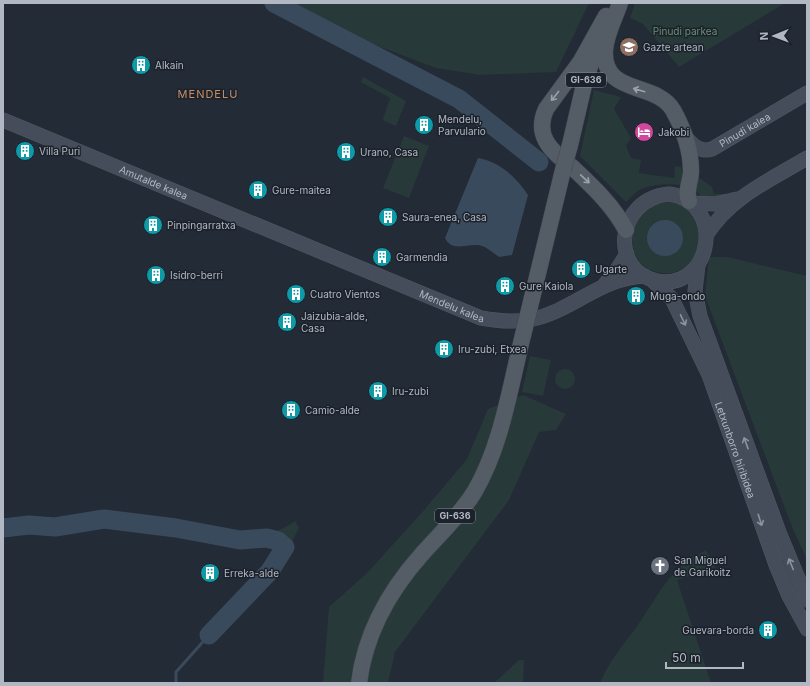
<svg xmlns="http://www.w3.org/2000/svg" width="810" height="686" viewBox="0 0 810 686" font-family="Inter,sans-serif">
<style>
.green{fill:#283939;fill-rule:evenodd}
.water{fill:#3a4a5d}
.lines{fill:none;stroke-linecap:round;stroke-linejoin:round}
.stream{stroke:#3a4a5d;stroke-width:3}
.river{stroke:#3a4a5d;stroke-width:19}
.secondary-casing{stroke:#515861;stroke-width:15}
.primary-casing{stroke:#3f4650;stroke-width:17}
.secondary{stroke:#444d59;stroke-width:14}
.primary{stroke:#545c66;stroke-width:16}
.primary-bridge-casing{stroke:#3f4650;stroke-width:17;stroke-linecap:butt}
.primary-bridge{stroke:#545c66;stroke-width:16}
.oneway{stroke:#9aa1ac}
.oneway2{stroke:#8b939e}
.labels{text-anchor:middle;stroke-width:3;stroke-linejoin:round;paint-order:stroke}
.shield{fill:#1b222b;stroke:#848b95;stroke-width:1}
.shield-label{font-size:9px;font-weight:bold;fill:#b1b8c3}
.park-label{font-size:10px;fill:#6b9172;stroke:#1b222b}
.poi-label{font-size:10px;fill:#b1b8c3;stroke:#1b222b;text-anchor:start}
.street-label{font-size:10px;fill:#b1b8c3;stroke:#1b222b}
.neighbourhood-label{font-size:11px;letter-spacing:1px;fill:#c78e67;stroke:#1b222b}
</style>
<rect width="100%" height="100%" fill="#232b36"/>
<path class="green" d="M292 3H589L556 72 481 75 436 68 341 32Z
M635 3H785L679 67 643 24 630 18Z
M363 77 406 101 396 126 384 121 383 119 390 98 361 82Z
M594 90 621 97 614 109 631 138 626 146 631 158 641 160 639 173 674 178 675 166 681 167 683 175 681 185C668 183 645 184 635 193 631 196 630 199 626 202L580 156Z
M404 136 429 146 409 198 383 188Z
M697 176 712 187 714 194H725L727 198C714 199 705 202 696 191Z
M669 202C715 209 704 279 662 273 653 272 646 269 640 262 627 247 632 219 648 208 655 204 661 203 669 202ZM663 220 669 221 678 225 674 254C667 257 659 256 653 251L657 222Z
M709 257H727L807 276V560L792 527 705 296Z
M530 356 551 360 543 396 522 392Z
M555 379a10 10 0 1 1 20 0a10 10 0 1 1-20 0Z
M523 395 566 414 556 430 539 432 509 500 395 652 388 683H323L329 607 367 573 425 509 467 459 488 409Z
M107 512C128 516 149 520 170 525 211 533 259 548 295 521L299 528 282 561 258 588 255 583 276 549 266 543 233 544 187 533 98 525 57 536 31 532H15L3 538V522L20 520 50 521Z
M706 550 715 568 677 580 711 683H600C610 660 621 648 635 629 659 596 667 569 706 550Z
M519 660H524L523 683H494Z"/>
<path class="water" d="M478 158C500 162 516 177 528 195L512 255 499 257C493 253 485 245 477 245 465 244 452 252 445 238Z
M647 238a18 18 0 1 1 36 0a18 18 0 1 1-36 0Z"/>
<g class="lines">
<path class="stream" d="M176 683V672L209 635"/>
<path class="river" d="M274 3 459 99 539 162
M3 528 29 525 55 527 104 519 176 528 240 540 267 538 278 541 285 547 270 571 209 635"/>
<defs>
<g id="secondary">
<path id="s1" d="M3 120 481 318C498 321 516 323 533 319 574 310 599 278 645 276"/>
<path id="s2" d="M683 134C692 144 698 153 712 149L807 93"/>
<path d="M669 194C727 202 712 291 658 281 609 272 615 199 669 194Z"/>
<path d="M692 203 715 204 737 199"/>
<path d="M707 234C731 197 770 180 807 158"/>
<path d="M698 265 695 291 700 316 779 532 807 600"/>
<path id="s3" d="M651 279 672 299 709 375 776 565 789 596 807 629"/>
<path d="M605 284 616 271 627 254"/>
</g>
<path id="primary" d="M620 3C615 18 606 34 605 50 602 96 656 81 673 110 683 128 691 150 691 171 691 181 685 191 689 201
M606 16 581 61 546 109C541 120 540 130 546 141 552 152 563 160 572 167 593 187 612 204 626 230
M570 145 584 85 596 48
M532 298 563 170
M359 683C365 634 389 591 422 554 440 534 461 514 475 491 502 444 510 387 523 335"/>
</defs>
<use href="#secondary" class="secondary-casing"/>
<use href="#primary" class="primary-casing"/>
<use href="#secondary" class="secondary"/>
<use href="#primary" class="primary"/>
<defs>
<path id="primary-bridge" d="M563 170 570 145
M523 335 532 298"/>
</defs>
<use href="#primary-bridge" class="primary-bridge-casing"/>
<use href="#primary-bridge" class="primary-bridge"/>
</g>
<defs><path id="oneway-shaft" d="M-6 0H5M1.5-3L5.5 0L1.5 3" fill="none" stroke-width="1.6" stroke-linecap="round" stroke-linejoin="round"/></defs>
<g class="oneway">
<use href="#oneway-shaft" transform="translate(639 90) rotate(-164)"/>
<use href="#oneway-shaft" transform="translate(555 96) rotate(129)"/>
<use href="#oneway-shaft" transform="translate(585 179) rotate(43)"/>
</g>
<g class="oneway2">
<use href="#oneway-shaft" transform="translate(683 320) rotate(64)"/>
<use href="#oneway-shaft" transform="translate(746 443) rotate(-110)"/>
<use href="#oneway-shaft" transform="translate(760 520) rotate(72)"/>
<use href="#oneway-shaft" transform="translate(791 564) rotate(-112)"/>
</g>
<defs>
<symbol id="school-disc" viewBox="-11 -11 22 22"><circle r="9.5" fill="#8d6e63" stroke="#1b222b"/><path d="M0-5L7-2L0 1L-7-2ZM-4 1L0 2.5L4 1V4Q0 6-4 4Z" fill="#fff"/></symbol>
<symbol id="building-disc" viewBox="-11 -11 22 22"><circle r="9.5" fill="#0f9aa8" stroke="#1b222b"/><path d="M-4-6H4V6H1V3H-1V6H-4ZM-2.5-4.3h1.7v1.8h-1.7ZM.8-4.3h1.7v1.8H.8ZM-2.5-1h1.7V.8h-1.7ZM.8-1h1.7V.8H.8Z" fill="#fff"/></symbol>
<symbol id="hotel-disc" viewBox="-11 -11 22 22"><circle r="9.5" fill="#d1479c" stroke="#1b222b"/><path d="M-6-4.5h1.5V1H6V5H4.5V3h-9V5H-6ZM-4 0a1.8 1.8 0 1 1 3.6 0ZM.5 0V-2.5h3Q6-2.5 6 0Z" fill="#fff"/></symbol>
<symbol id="church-disc" viewBox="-11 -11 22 22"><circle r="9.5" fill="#6b7280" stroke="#1b222b"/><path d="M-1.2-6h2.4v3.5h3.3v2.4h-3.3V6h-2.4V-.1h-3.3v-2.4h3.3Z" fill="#fff"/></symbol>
</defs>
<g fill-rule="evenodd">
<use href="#school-disc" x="618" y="36" width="22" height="22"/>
<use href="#building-disc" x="130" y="54" width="22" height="22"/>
<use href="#building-disc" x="413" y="114" width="22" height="22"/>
<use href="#hotel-disc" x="633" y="121" width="22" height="22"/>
<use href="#building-disc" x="14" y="140" width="22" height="22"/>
<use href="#building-disc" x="335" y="141" width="22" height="22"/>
<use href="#building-disc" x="247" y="179" width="22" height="22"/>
<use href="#building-disc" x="377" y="206" width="22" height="22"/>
<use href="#building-disc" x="142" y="214" width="22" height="22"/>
<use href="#building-disc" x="371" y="246" width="22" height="22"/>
<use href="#building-disc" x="570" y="258" width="22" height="22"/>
<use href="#building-disc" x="145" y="264" width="22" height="22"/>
<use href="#building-disc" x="494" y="275" width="22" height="22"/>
<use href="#building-disc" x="285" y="283" width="22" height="22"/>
<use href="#building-disc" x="625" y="285" width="22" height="22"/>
<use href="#building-disc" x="276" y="311" width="22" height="22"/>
<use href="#building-disc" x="433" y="338" width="22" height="22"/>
<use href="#building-disc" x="367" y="380" width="22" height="22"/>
<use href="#building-disc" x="280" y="399" width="22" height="22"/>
<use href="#church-disc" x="649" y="555" width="22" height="22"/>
<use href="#building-disc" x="199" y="562" width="22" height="22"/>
<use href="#building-disc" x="757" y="619" width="22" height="22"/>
</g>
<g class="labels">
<g class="shield">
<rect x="566" y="73" width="40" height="14" rx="3"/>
<rect x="435" y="509" width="40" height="14" rx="3"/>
</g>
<g class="shield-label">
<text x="586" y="83">GI-636</text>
<text x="455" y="519">GI-636</text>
</g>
<g class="park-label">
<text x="685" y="35">Pinudi parkea</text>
</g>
<g class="poi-label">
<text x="643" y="51">Gazte artean</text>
<text x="155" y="69">Alkain</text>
<text x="438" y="123">Mendelu,<tspan x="438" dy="12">Parvulario</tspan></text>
<text x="658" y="136">Jakobi</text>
<text x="39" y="155">Villa Puri</text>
<text x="360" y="156">Urano, Casa</text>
<text x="272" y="194">Gure-maitea</text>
<text x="402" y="221">Saura-enea, Casa</text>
<text x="167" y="229">Pinpingarratxa</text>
<text x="396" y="261">Garmendia</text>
<text x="595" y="273">Ugarte</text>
<text x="170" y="279">Isidro-berri</text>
<text x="519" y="290">Gure Kaiola</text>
<text x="310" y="298">Cuatro Vientos</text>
<text x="650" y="300">Muga-ondo</text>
<text x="301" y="320">Jaizubia-alde,<tspan x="301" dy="12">Casa</tspan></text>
<text x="458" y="353">Iru-zubi, Etxea</text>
<text x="392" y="395">Iru-zubi</text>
<text x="305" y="414">Camio-alde</text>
<text x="674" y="564">San Miguel<tspan x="674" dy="12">de Garikoitz</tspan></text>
<text x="224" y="577">Erreka-alde</text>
<text x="754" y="634" text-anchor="end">Guevara-borda</text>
</g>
<g class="street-label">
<text dy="4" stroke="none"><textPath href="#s2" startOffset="73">Pinudi kalea</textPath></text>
<text dy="4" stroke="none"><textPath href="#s1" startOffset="163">Amutalde kalea</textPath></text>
<text dy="4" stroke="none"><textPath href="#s1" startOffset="486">Mendelu kalea</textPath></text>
<text dy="4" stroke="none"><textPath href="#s3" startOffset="193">Letxunborro hiribidea</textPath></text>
</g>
<g class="neighbourhood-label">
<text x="208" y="98">MENDELU</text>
</g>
</g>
<rect width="810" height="686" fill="none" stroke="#b1b8c3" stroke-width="8"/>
<g transform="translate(774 36) rotate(269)" stroke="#1b222b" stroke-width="3" paint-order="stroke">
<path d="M0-3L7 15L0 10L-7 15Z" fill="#b1b8c3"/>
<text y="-6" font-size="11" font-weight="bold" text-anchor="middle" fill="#b1b8c3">N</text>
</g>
<path d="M666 662v6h77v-6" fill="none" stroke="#b1b8c3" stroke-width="2"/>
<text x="672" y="662" font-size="12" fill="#b1b8c3" stroke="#1b222b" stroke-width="3" paint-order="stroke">50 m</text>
</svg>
